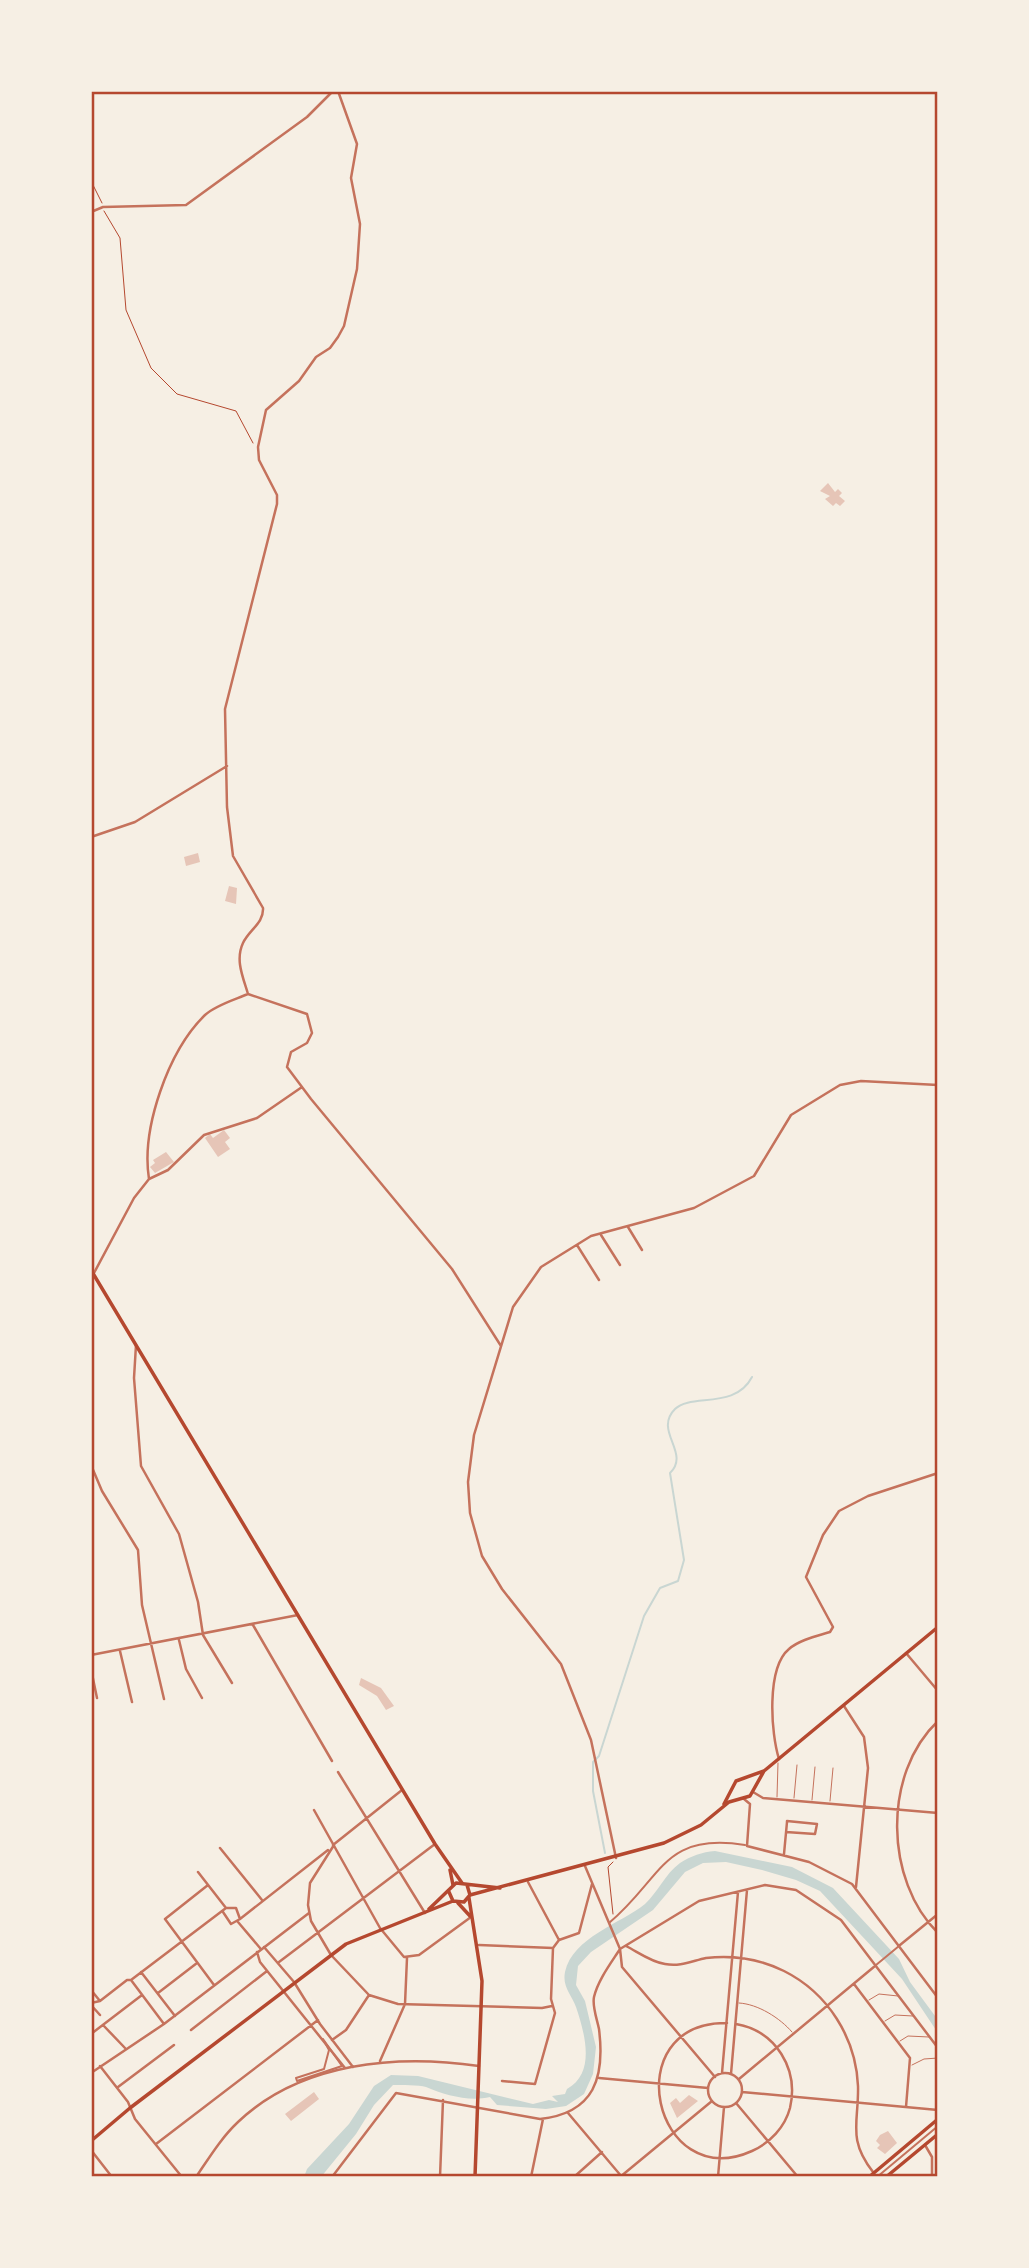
<svg xmlns="http://www.w3.org/2000/svg" width="1029" height="2268" viewBox="0 0 1029 2268" font-family="'PT Sans Narrow',sans-serif">
<style>
.water{fill:#c9d6d2}
.lines{fill:none;stroke-linecap:round;stroke-linejoin:round}
.stream{stroke:#c9d6d2;stroke-width:2}
.building{fill:#e6c5b7}
.path{stroke:#b5482f;stroke-width:1}
.service{stroke:#c5725c;stroke-width:1}
.pedestrian{stroke:#c5725c;stroke-width:2}
.minor{stroke:#c5725c;stroke-width:2.5}
.secondary{stroke:#b5482f;stroke-width:3.5}
.primary{stroke:#b5482f;stroke-width:3.5}
.neatline{fill:none;stroke:#b5482f;stroke-width:2.5}
</style>
<rect width="100%" height="100%" fill="#f6efe4"/>
<path class="water" d="M715 1851 792 1867 833 1888 899 1959 910 1982 938 2020V2033L902 1979 820 1891 796 1880 762 1870 726 1862 703 1863 685 1872 653 1910 591 1952 578 1966 576 1985 585 2001 596 2047 593 2074 584 2094 566 2106 546 2109 497 2105 490 2097C469 2102 445 2095 426 2087 419 2085 401 2085 393 2085L374 2105 356 2134 321 2177H304L307 2169 349 2124 374 2086 391 2075 418 2076 533 2104 549 2100 558 2102 552 2096 565 2094 567 2089C596 2073 585 2034 576 2007 572 1995 562 1987 565 1972 573 1937 620 1924 645 1904 658 1892 665 1874 680 1863 691 1856 702 1852 715 1851Z"/>
<g class="lines">
<path class="stream" d="M605 1853 593 1791V1762L599 1756 644 1616 660 1588 678 1581 684 1560 670 1473C691 1453 653 1431 675 1409 691 1393 735 1410 752 1377"/>
</g>
<path class="building" d="M828 483 835 492 838 489 842 493 839 496 845 501 840 506 836 503 833 506 825 499 830 496 820 491Z
M198 853 200 862 186 866 184 857Z
M229 886 237 888 236 904 225 901Z
M224 1130 230 1138 225 1142 230 1149 218 1157 205 1138 210 1134 213 1138Z
M166 1152 174 1162 155 1173 150 1167 155 1163 153 1160Z
M361 1678 381 1688 394 1706 386 1710 377 1696 359 1685Z
M314 2092 319 2099 291 2121 285 2114Z
M689 2095 698 2101 677 2118 670 2103 676 2098 680 2103Z
M888 2131 897 2143 885 2154 877 2148 880 2145 876 2141 880 2135Z"/>
<g class="lines">
<path class="path" d="M91 181 102 203
M104 211 120 238 126 310 151 368 177 394 236 411 253 443
M613 1914 608 1867 613 1862"/>
<path class="service" d="M777 1797 778 1763
M794 1798 797 1765
M812 1800 815 1767
M830 1801 833 1768
M869 2000 879 1994 898 1996
M739 2003C758 2004 780 2018 792 2032
M885 2021 895 2015 913 2016
M900 2041 908 2036 929 2037
M912 2065 924 2059 938 2058"/>
<path class="pedestrian" d="M609 1923C663 1878 662 1832 745 1845
M876 1965 899 1946
M323 2039 342 2066 297 2081 296 2078 324 2069 329 2050Z
M877 2177 938 2126"/>
<path class="minor" d="M338 91 357 144 351 178 360 224 357 269 344 326 338 337 330 348 316 357 299 381 266 410 258 447 259 460 277 495V504L225 709 227 807 233 856 263 908C264 923 249 930 243 943 235 960 243 977 248 994L307 1014 312 1033 307 1043 291 1052 287 1067 311 1099 452 1269 501 1346
M91 212 103 207 186 205 307 117 333 91
M91 837 135 822 227 766
M149 1179C141 1129 168 1051 205 1015 216 1005 234 1000 248 994
M628 1227 642 1250
M601 1235 620 1265
M577 1245 599 1280
M94 1273 134 1198 149 1179 168 1170 204 1135 257 1118 302 1087
M136 1345 134 1378 141 1466 179 1534 198 1602 203 1635 232 1683
M91 1465 102 1491 138 1550 142 1605 164 1699
M253 1625 332 1761
M179 1640 186 1669 202 1698
M120 1651 132 1702
M906 1653 938 1691
M91 1655 298 1615
M91 1669 97 1698
M844 1706 864 1737 868 1768 856 1887
M938 1721C882 1774 885 1881 938 1933
M779 1759C771 1734 766 1668 789 1649 799 1640 817 1636 830 1632L833 1627 806 1577 823 1535 839 1511 868 1496 938 1473
M338 1772 425 1913
M753 1792 763 1798 938 1813
M744 1799 750 1804 747 1846 809 1862 852 1884 938 1998
M314 1810 380 1928 404 1957 419 1955 471 1917
M333 1845 402 1790
M334 1845 310 1883 308 1905 311 1921 331 1955 369 1995 398 2004 542 2008 552 2006
M220 1848 262 1900
M784 1854 787 1822V1821L817 1824 815 1834 786 1832
M616 1858 591 1740 561 1664 502 1589 482 1556 470 1513 468 1482 474 1435 513 1307 541 1267 591 1236 694 1208 754 1176 791 1115 840 1085 861 1081 938 1085
M585 1866 620 1949 622 1967 715 2077
M198 1872 226 1908
M528 1882 559 1940
M208 1885 165 1919 214 1985
M240 1919 328 1850
M238 1922 260 1948
M479 1945 553 1948
M900 1945 938 1914
M626 1946C638 1952 651 1962 665 1964 680 1967 692 1961 706 1958 733 1955 760 1959 784 1971 828 1993 856 2038 858 2086 859 2122 847 2139 873 2172
M264 1947 294 1982 320 2024 353 2067
M620 1949 699 1901 765 1885 796 1890 841 1920 938 2048
M257 1952 260 1962 345 2068
M279 1962 435 1844
M141 1972 175 2016
M131 1980 164 2024
M854 1984 910 2058 906 2107
M91 1990 100 2001
M158 1993 197 1963
M91 2003 100 2001 127 1980H131L226 1908H236L240 1919 231 1924 223 1912
M91 2005 100 2015
M727 2023C615 2022 654 2195 752 2151 770 2143 785 2127 790 2108 799 2069 776 2031 736 2024
M103 2025 125 2048
M191 2030 267 1971
M91 2034 142 1995
M332 2040 346 2030 369 1995
M380 2061 405 2004 407 1958
M100 2066 128 2102 135 2119 182 2177
M91 2073 164 2024 309 1913
M722 2073 738 1892
M708 2090a17 17 0 1 1 34 0a17 17 0 1 1-34 0Z
M731 2074 747 1890
M599 2078 708 2088
M739 2079 875 1966
M502 2081 535 2084 555 2013 551 1999 553 1948 559 1940 579 1933 592 1884
M118 2087 174 2045
M742 2092 938 2110
M736 2103 798 2177
M568 2113 622 2177
M156 2144 318 2020
M925 2145 932 2157V2177
M91 2150 112 2177
M196 2177C209 2158 221 2138 238 2122 301 2062 397 2054 479 2066
M332 2177 396 2093 540 2119C595 2113 605 2077 599 2029 597 2019 592 2006 594 1997 598 1980 611 1963 620 1949
M440 2177 443 2100
M531 2177 543 2119
M574 2177 602 2152
M620 2177 712 2101
M718 2177 724 2107"/>
<path class="secondary" d="M91 1270 435 1844 462 1883
M450 1870 453 1885
M469 1898 482 1981 475 2177
M458 1903 470 1916
M869 2177 938 2119
M886 2177 938 2134"/>
<path class="primary" d="M724 1804 736 1781 764 1771 938 1627
M449 1892 453 1901 464 1902 470 1895 467 1885
M470 1895 664 1843 701 1825 729 1802 750 1796 764 1771
M429 1909 456 1883 500 1888
M91 2141 130 2108 346 1944 453 1901"/>
</g>
<rect width="1029" height="2268" fill="none" stroke="#f6efe4" stroke-width="186"/>
<rect x="93" y="93" width="843" height="2082" class="neatline"/>
</svg>
